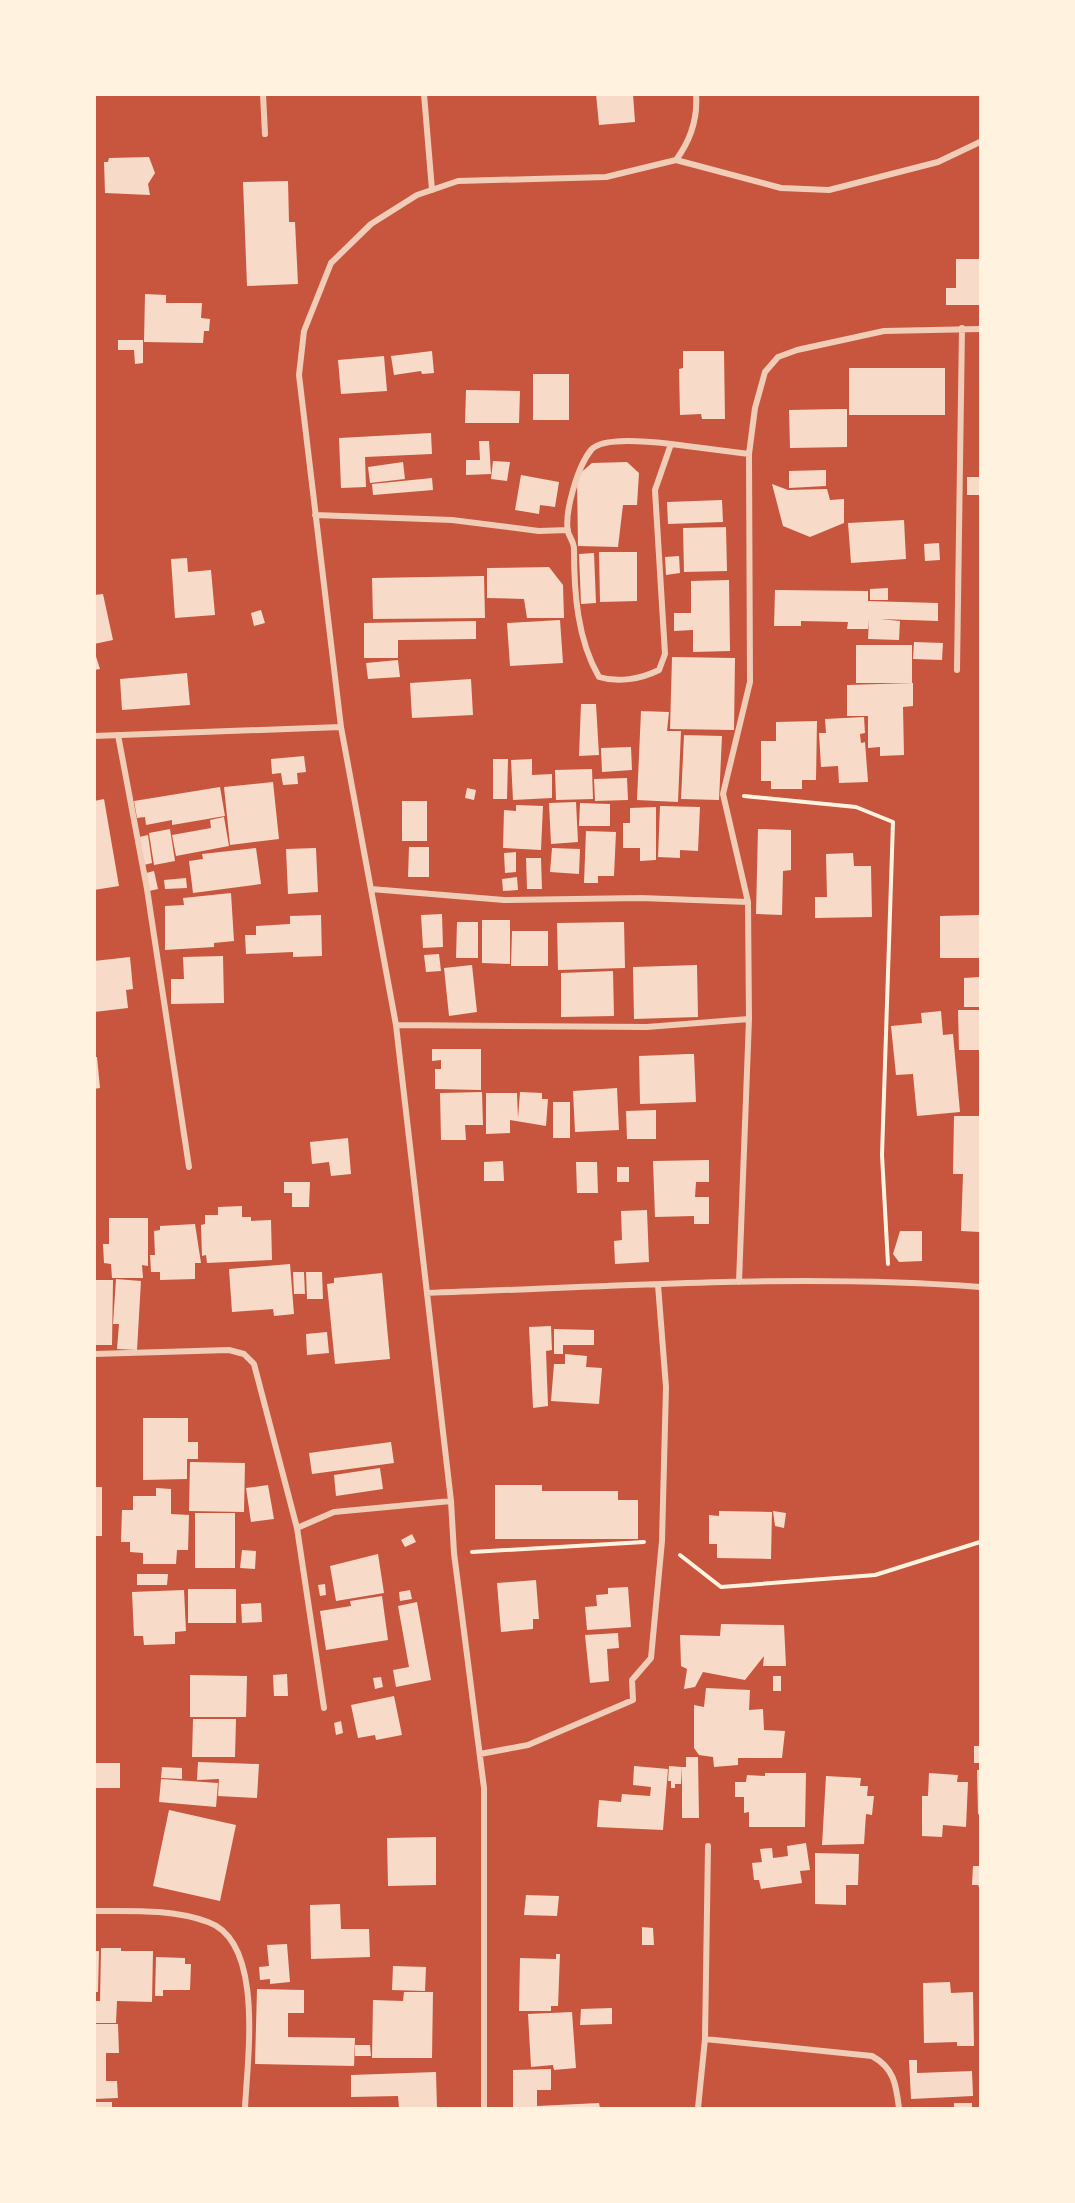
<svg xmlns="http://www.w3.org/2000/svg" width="1075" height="2203" viewBox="0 0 1075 2203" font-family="Poppins,sans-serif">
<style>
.building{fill:#f7dbc8}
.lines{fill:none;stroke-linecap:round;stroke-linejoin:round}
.path{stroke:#fff3e0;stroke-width:4}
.minor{stroke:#f1ccb7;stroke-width:6}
</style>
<rect width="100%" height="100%" fill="#c8553d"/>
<path class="building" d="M596 94H633L635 122 599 125Z
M149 157 155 173 148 184 150 195 105 193 104 162H108L109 158Z
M288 181 289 222H295L298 284 247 286 243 182Z
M956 259H980V305H946V288H956Z
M145 294 166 295V303H202L201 318 210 319 209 331H204L203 343 144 342Z
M118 340H143V363L135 364 134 350H118Z
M432 351 434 373 422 374 421 371 394 375 391 356Z
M683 351H724L725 419H702L701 414 680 415 679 369 683 368Z
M384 356 387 391 341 394 338 360Z
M849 368H945V415H849Z
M533 374H569V420H533Z
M466 390 520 391 519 423H465Z
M839 409H847V447L790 448 789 410Z
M431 433 432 454 365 457 366 487 341 488 339 438Z
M479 441H489L491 474 466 475V460H480Z
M493 461 510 462 507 481 491 479Z
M403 462 405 479 370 483 368 467Z
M627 462 639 473 637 505H623L618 547 578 546 577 476 592 463Z
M826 470V486L789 488V471Z
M521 475 559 482 555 507 540 505 539 514 515 510Z
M967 477H980V495H967Z
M432 478 433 490 373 495 372 484Z
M772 484 788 490 827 489 830 500 844 499V523L810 537 783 526Z
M722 500 723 522 668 524 667 502Z
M904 520 906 559 851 563 848 523Z
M726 527 727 571 684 572 683 528Z
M939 543 940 560 925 561 924 544Z
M599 552H637V601L600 602Z
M594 553 596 603 581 604 579 554Z
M679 556 680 573 666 575 665 557Z
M187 558 188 572 211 570 215 615 175 618 171 559Z
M549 567 563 585 564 618H527L524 599 487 598V568Z
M484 576 485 618 373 619 372 578Z
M729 580 730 651 693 652V630L674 631V613H691V581Z
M888 588V600H870V589Z
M775 590 868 591V601H865L938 603V621L880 619 900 621 899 640 868 639 869 619 868 629H847L848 622 801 621V626H774Z
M103 594 113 640 94 644V595Z
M261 610 265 623 254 626 251 613Z
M560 620 563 663 510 666 507 623Z
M476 621V639L398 640V658H364V623Z
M914 642 943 643 942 660 913 659Z
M856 645H912V683H856Z
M94 650 100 669 94 670Z
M672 657 735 658 734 730 670 729Z
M398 660 400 677 368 679 366 663Z
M187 673 190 705 122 710 120 679Z
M471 679 473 715 412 718 410 683Z
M913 683V706L903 707 904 755 880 756V747L868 748V716H847V685Z
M581 704H596L599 755 579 756Z
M641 711 669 712 667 731H681L678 802 637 800Z
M864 717 865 733 860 734 861 743 865 742 868 782 839 783 838 766 821 767 819 733H826L825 719Z
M817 721 816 780H802V789H771V781H761V741H776V722Z
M684 735 722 736 719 800 681 799Z
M631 747 632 770 602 772 601 748Z
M304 756 306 772 297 773 298 784 283 785 281 773 272 774 271 759Z
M493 759H508L507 799H493Z
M532 759V775L552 774V798L513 800 511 760Z
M592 769 593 799 556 800 555 770Z
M627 778 628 800 595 801 594 779Z
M273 782 279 839 230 845 224 787Z
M220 787 225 816 172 825V820L146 825 145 817 137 818 134 801Z
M467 788 476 790 474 800 465 798Z
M104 799 119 886 94 890V801Z
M402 801H427V841H402Z
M576 802 578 842 551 844 549 803Z
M580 803 610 804V826H579Z
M516 805 543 806 541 850 503 848 504 810 516 811Z
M660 806 700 807 698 851 680 850V858L658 857Z
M656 807V860L640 861V848H623V823H630V808Z
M224 817 229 846 176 856 172 835 211 828 210 820Z
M170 829 175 861 154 865 149 833Z
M758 829 791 830V870L783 871 782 915 756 914Z
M586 831 616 832 614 876H598V883H584Z
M148 835 152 863 144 865 139 837Z
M409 847H429V877H408Z
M256 848 261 884 193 893 189 861 203 859 202 854Z
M316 848 318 892 288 894 286 849Z
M552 848 580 849 579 874 550 872Z
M516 852V872L505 873 504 853Z
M853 853 854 866H871L872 917 815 918V897H827L826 854Z
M526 858H541L542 889H527Z
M154 871 158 889 149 891 146 873Z
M517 877 518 890 503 891 502 879Z
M186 878 187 888 165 889 164 880Z
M231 893 234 941 214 943V947L165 950V906L184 905 183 898Z
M442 914 443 947 423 948 421 915Z
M321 915 322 956 293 957V952L246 954 245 935H256V926L290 924V916Z
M979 915 980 958H940V916Z
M482 920H510V964L482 963Z
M457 922H478V958H456Z
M624 922 625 968 558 970 557 923Z
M512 931H548V966H511Z
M439 954 441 971 426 972 424 955Z
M223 956 224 1003 171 1004V979H184L183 957Z
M130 957 133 989 126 990 128 1008 94 1012V961Z
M472 965 477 1012 449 1016 444 968Z
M697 965 698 1017 634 1019 633 967Z
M613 971 614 1016 561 1017V973Z
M979 977 980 1007H964V978Z
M958 1010H980V1050H959Z
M941 1011 943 1035 953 1034 960 1112 917 1116 913 1074 896 1075 891 1026 922 1023 921 1013Z
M432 1049H481V1090L435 1089V1069H441V1060L432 1061Z
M688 1054H694L696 1102 640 1104 639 1056Z
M94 1057H97L100 1088 94 1089Z
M617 1088 619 1130 575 1132 573 1091Z
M482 1092 483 1125H465L466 1140H441L440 1093Z
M520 1092 542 1093V1099H548L546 1126 510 1120V1133L486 1134V1093H517L518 1118Z
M553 1102H570V1138H553Z
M656 1110V1139H627L626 1111Z
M954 1116H980V1232L961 1231 963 1174H953Z
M348 1138 351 1174 331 1176 329 1162 312 1164 310 1142Z
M709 1160V1182H696L695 1197H709V1224H694V1216L655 1217 653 1161Z
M503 1161 504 1181H484V1162Z
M576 1162H597L598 1193H577Z
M617 1167H629V1182H617Z
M284 1182H310L309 1207H292V1193H284Z
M242 1206V1217H251V1221L271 1220 272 1260 207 1263 206 1255 202 1256 201 1225 205 1224V1215H218V1207Z
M647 1210 649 1262 615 1264 614 1241 622 1240 621 1211Z
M109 1218H148V1266L142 1265 143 1278H112L111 1264 104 1263 103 1244H109Z
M195 1224 201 1263H195V1279L160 1280V1272H151L150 1255H155L154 1231 160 1230V1226Z
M900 1231H922V1261L899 1262 893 1254Z
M290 1264 294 1314 274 1316 273 1309 232 1312 229 1269Z
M293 1272H304L305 1294H294Z
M306 1272H322L323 1299H307Z
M382 1273 390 1359 335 1364 327 1284 334 1283V1278Z
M116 1279 141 1281 137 1350 117 1349 119 1324H113Z
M95 1280H113L112 1345H95Z
M551 1326 552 1350 546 1351 548 1406 533 1408 529 1327Z
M554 1329 594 1330V1345H563V1354H554Z
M327 1332 329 1353 307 1355 306 1334Z
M565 1354 587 1356 586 1367 602 1368 599 1404 551 1401 554 1364H565Z
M143 1418H188V1442H198V1459H187V1479L143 1480Z
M391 1442 394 1463 312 1474 309 1453Z
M190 1462 245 1463 244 1512 189 1511Z
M380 1468 383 1489 336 1496 334 1475Z
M268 1485 274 1519 251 1522 246 1488Z
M495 1485H542V1491H618V1500H638V1539H495Z
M94 1487H102V1536H94Z
M156 1488 171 1489V1514L189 1515 188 1550H177L176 1564H143V1553L130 1552V1542H121L122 1510H133V1496H156Z
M719 1511 772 1512 771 1559 717 1558V1544H709V1515L719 1516Z
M773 1511 786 1513 784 1528 775 1526Z
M195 1513H235V1568H195Z
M412 1534 416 1542 405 1547 401 1540Z
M242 1550 256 1551 255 1569 240 1568Z
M378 1554 384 1593 336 1601 330 1566Z
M137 1574H168L167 1585H137Z
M536 1580 539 1619H533V1629L501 1632 497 1583Z
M325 1584 326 1595 320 1596 318 1585Z
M628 1587 631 1627 587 1630 585 1607 597 1606 596 1595 608 1594V1588Z
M188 1589H236V1623H188Z
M184 1590 186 1631 175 1632V1644L144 1645 143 1636H134L132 1592Z
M410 1590 412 1599 400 1601 399 1592Z
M382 1596 388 1640 326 1650 320 1611 351 1606 350 1601Z
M417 1602 431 1680 396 1687 393 1670 409 1667 398 1606Z
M261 1603 262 1622 242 1623 241 1604Z
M721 1624 784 1625 786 1666H763L764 1656 745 1680 703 1672 695 1687 684 1689 687 1669 681 1666 680 1635 720 1636Z
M618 1633 619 1648 607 1649 609 1681 590 1683 585 1635Z
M287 1674 288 1696H274L273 1675Z
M190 1675 247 1676 246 1717H190Z
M773 1676H781V1691H773Z
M381 1677 383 1687 375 1689 373 1678Z
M706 1688 750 1690 749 1710 763 1709 764 1730 785 1731 782 1758H738V1765L714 1767 713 1757 699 1755 694 1748V1705L704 1707Z
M394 1696 402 1735 376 1740 375 1735 358 1738 351 1705Z
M193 1719H236L235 1757H192Z
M341 1721 343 1733 336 1735 334 1723Z
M974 1746H980V1763H974Z
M686 1757H698L699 1818H682V1767H686Z
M198 1762 259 1764 257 1798 218 1796 219 1779 197 1780Z
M94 1763H120V1788H94Z
M634 1766 668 1769 663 1830 597 1827 599 1800 621 1802 622 1794 650 1796 651 1787 633 1785Z
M669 1766 682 1767 681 1784H675V1788H671V1781H668Z
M162 1767 182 1768V1779L161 1778Z
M977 1770H980V1815L978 1814Z
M765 1773H806L805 1827H749V1812L744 1813V1797H735V1782H746L747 1775 765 1776Z
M929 1773 958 1775 957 1782H968L966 1827 943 1825 942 1837 922 1836V1796H928Z
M826 1776 861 1778 860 1786H868L867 1796H874L872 1815 866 1814 864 1844 822 1845Z
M161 1779 218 1783 216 1807 159 1802Z
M169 1810 236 1825 220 1901 153 1886Z
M436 1837V1885L388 1886 387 1838Z
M806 1843 810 1870 800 1871 802 1883 761 1889 759 1880H754L752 1863 762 1862 760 1849 772 1848 773 1858 788 1856 787 1846Z
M815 1853 859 1854 858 1885H846V1905L815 1904Z
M973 1866H980V1889L978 1885H972Z
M526 1895 559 1896 557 1916 524 1915Z
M340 1904 341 1929H369L370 1957 311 1959 310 1905Z
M642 1927 653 1928 654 1945H642Z
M287 1944 290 1982 270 1984V1979L260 1980 259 1967 269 1966 267 1945Z
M101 1948H121V1951H153L152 2002 117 2001 116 2023H94V2001H100Z
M94 1951H99L98 1992H94Z
M556 1954H560L558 2006H551V2011H519L520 1958 556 1959Z
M156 1957 185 1958V1964H191L190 1990H163V1996H155Z
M393 1966 426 1967 425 1991 392 1990Z
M950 1982 951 1993 973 1992 974 2046H957V2042L924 2043 923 1983Z
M257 1989 304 1990V2013H288V2037L355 2038 354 2066 255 2064Z
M404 1992H433L432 2058H372L373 2000 403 2001Z
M612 2008V2024L580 2025 581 2009Z
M572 2012 576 2068 554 2070 553 2065 531 2067 528 2014Z
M94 2024H118L119 2053H106V2081H117L118 2098 94 2099Z
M355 2045H370L371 2056H355Z
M909 2060H917V2073L972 2071 973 2096 911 2099Z
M551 2069V2090H537V2106L599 2103 600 2108H513V2070Z
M436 2072 437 2108H399L398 2096 351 2097V2075Z
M94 2102H112V2108H94Z
M954 2103H972V2108H954Z"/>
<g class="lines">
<path class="path" d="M744 796 856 807 893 822 882 1155 888 1264
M472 1552 644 1542
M680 1555 721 1587 875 1575 980 1542"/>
<path class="minor" d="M263 94 265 134
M424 94 432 190
M676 160 781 188 829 190 938 162 980 142
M671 444 655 490 665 654 659 670C641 679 618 683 599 677 577 639 574 592 574 549 574 542 570 538 568 532 564 512 578 466 591 450 603 436 653 442 671 444L749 454
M315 515 452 520 539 531 568 530
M957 670 962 328
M118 735 147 889 189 1167
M94 736 341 727
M371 889 504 900 641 898 748 902
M396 1025 647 1027 749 1019
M739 1282 749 1019 748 902 723 794 750 682 749 454 755 408 765 372 778 357 797 350 884 331 980 329
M427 1293C611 1287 797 1273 980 1287
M94 1354 229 1350 244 1354 254 1364 297 1528 324 1708
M297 1528 334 1512 451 1501
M480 1754 528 1745 633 1700 632 1680 651 1658 662 1541 666 1387 658 1285
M94 1911C133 1911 172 1909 208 1922 265 1942 247 2061 245 2108
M705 2039 872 2056C894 2068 896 2084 899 2108
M484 2108V1788L454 1553 451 1501 396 1025 341 727 299 375 304 331 331 263 371 224 417 195 458 181 606 177 676 160C690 141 698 119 696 94
M698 2108 705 2039 708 1846"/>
</g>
<rect width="1075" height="2203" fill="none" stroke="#fff3e0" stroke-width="192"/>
</svg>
